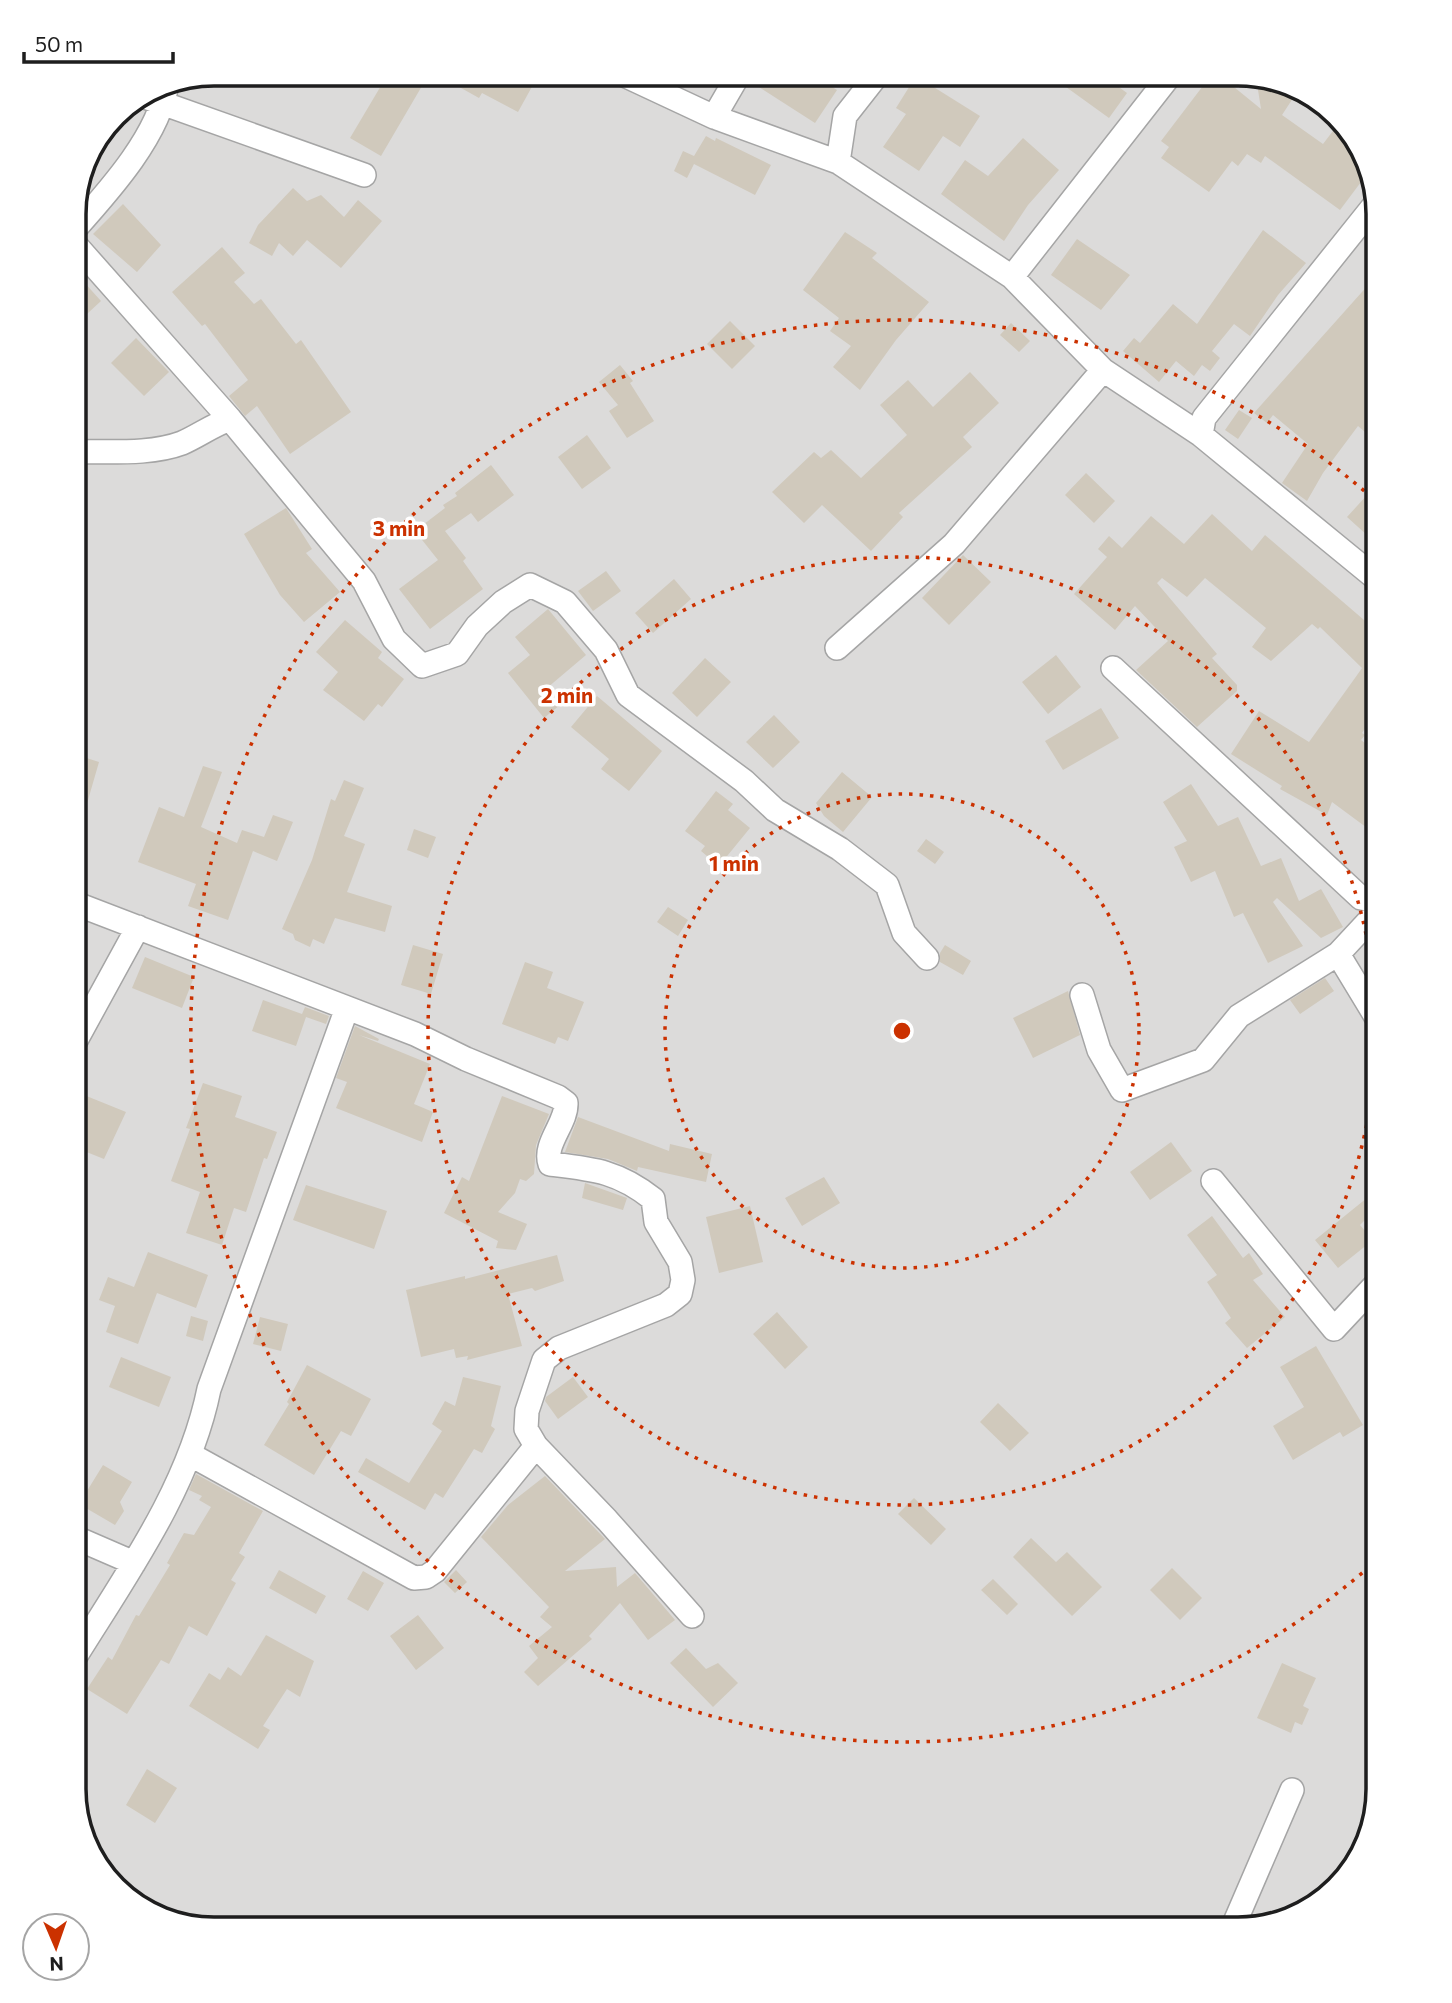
<svg xmlns="http://www.w3.org/2000/svg" width="1452" height="2003" viewBox="0 0 1452 2003" font-family="Commissioner,sans-serif">
<style>
.residential{fill:#dcdbda}
.building{fill:#d0c9bc}
.lines{fill:none;stroke-linecap:round;stroke-linejoin:round}
.street-casing{stroke:#a5a5a5;stroke-width:26}
.street{stroke:#fff;stroke-width:23}
.ring{fill:none;stroke:#cb3100;stroke-width:3.5;stroke-dasharray:3.5 7}
.rim{fill:none;stroke:#1e1e1e;stroke-width:3.5}
.centre{fill:#cb3100;stroke:#fff;stroke-width:3.5}
.ring-label{font-size:21px;text-anchor:middle;font-weight:bold;fill:#cb3100;stroke:#fff;stroke-width:7;stroke-linejoin:round;paint-order:stroke}
</style>
<rect width="100%" height="100%" fill="#f0eee3"/>
<path class="residential" d="M214 74H1247L1309 93 1359 143 1378 214V1790L1360 1859 1309 1910 1239 1929H205L143 1910 93 1860 74 1789V204L88 151 121 109 160 84Z"/>
<path class="building" d="M388 74H429L381 156 350 138Z
M436 74H539L518 112 482 93 479 98Z
M753 74H812L837 90 815 123 751 82Z
M1048 74H1101L1127 93 1109 118Z
M1212 74H1218L1261 109 1256 77 1299 89 1282 115 1323 144 1339 123 1360 143 1367 174 1340 210 1265 156 1261 163 1247 154 1238 166 1232 161 1209 192 1161 158 1169 147 1161 141Z
M916 76 980 116 960 147 943 136 919 171 883 147 906 114 896 108Z
M706 136 715 141 716 138 771 165 755 195 694 164 687 178 674 171 683 151 694 156Z
M1023 138 1059 170 1028 205 1004 241 941 194 965 160 988 176Z
M293 188 307 201 321 195 344 217 358 200 382 221 341 268 307 240 293 256 279 243 272 256 249 243 258 225Z
M123 204 161 245 137 272 93 234Z
M1263 230 1306 263 1278 295 1250 336 1234 324 1212 351 1220 358 1210 371 1202 365 1194 376 1176 361 1159 382 1123 351 1134 338 1140 343 1173 304 1197 324Z
M845 232 877 253 872 258 929 302 896 340 860 390 833 367 851 346 830 331 839 318 803 290Z
M1077 239 1130 275 1101 310 1051 275Z
M222 247 245 273 234 282 254 304 261 299 296 344 301 340 351 412 290 454 257 406 245 416 229 396 248 380 205 324 202 326 172 292Z
M74 271 101 301 74 326Z
M1378 274V443L1358 426 1323 473 1307 501 1282 483 1308 444 1273 415 1267 423 1254 413Z
M730 321 755 346 732 369 707 344Z
M1011 323 1030 341 1019 352 1000 335Z
M136 338 169 372 144 396 111 363Z
M620 365 633 381 630 383 654 421 627 438 609 411 618 405 599 382Z
M970 372 999 403 963 437 972 447 899 513 903 517 871 551 822 505 804 523 772 492 814 452 821 458 831 450 861 478 907 435 880 405 908 380 933 407Z
M1239 410 1252 418 1238 439 1225 430Z
M587 435 611 468 582 489 558 457Z
M491 465 514 495 478 522 471 513 445 531 466 558 463 561 483 589 430 629 399 589 438 560 415 531 445 508 443 505 457 496 455 493Z
M1086 473 1115 501 1094 523 1065 495Z
M1378 483V545L1347 517Z
M286 508 312 549 306 553 340 592 304 622 280 595 244 534Z
M1212 514 1252 551 1265 535 1378 632V710L1362 733 1365 735 1361 740 1378 753V836L1332 802 1327 815 1280 789 1282 786 1231 754 1259 711 1309 742 1355 678 1362 668 1320 627 1318 629 1312 624 1271 661 1252 647 1266 628 1205 578 1187 597 1162 578 1157 583 1217 654 1212 658 1237 685V691L1197 727 1136 670 1168 641 1135 606 1115 630 1074 594 1107 557 1098 549 1109 536 1122 548 1151 516 1184 544Z
M963 555 991 582 949 625 922 598Z
M606 571 621 591 593 611 578 591Z
M674 579 691 599 653 633 635 613Z
M548 609 586 655 547 688 560 705 544 718 508 673 530 655 515 637Z
M345 620 382 652 378 658 404 679 382 707 378 704 364 721 323 690 338 672 316 652Z
M1056 655 1081 687 1048 714 1022 682Z
M705 658 731 682 697 717 672 693Z
M597 696 662 751 629 791 601 769 609 759 571 727Z
M1101 708 1119 738 1063 770 1045 741Z
M774 715 800 742 773 768 746 742Z
M74 754 99 762 86 807 74 804Z
M203 766 222 772 201 827 237 843 242 830 264 837 273 815 293 822 277 861 253 851 228 920 188 906 196 884 138 862 159 807 184 817Z
M842 772 872 797 843 832 824 816 816 803Z
M344 780 364 788 344 836 365 844 347 892 392 906 385 932 335 918 324 944 313 939 310 947 295 940 293 934 282 929 312 860 331 799 335 801Z
M1191 784 1218 826 1238 817 1261 866 1281 858 1299 901 1321 889 1343 927 1321 938 1277 898 1273 902 1303 946 1268 963 1243 913 1234 917 1215 871 1191 882 1174 847 1187 841 1163 802Z
M716 791 733 804 728 810 750 828 719 866 701 851 705 846 685 831Z
M414 829 436 837 428 858 407 850Z
M926 839 944 852 935 864 917 851Z
M668 907 688 920 678 936 657 922Z
M413 945 443 954 431 994 401 985Z
M945 945 971 961 963 975 940 962V953Z
M145 957 194 977 182 1008 132 988Z
M525 962 553 972 547 988 584 1002 568 1041 558 1037 555 1044 502 1024Z
M1325 978 1334 991 1300 1014 1290 1000Z
M1068 991 1080 1035 1033 1058 1013 1018Z
M263 1000 302 1014 305 1007 329 1016 326 1024 306 1017 296 1046 252 1031Z
M355 1026 379 1039 378 1041 359 1035 430 1064 414 1104 433 1112 422 1142 336 1108 347 1082 336 1078Z
M203 1083 242 1096 235 1117 277 1132 267 1159 264 1158 246 1212 234 1208 222 1245 186 1233 200 1192 171 1181 190 1129 186 1128Z
M84 1095 126 1112 104 1159 74 1147V1123Z
M502 1096 549 1114 536 1145 534 1174 526 1181 520 1179 515 1193 498 1212 527 1224 516 1250 496 1248 498 1241 444 1213 462 1177 469 1181Z
M578 1117 669 1151 670 1144 712 1154 706 1182 638 1167 637 1171 608 1159 565 1152Z
M1171 1142 1192 1171 1150 1200 1130 1172Z
M824 1177 840 1203 802 1226 785 1198Z
M585 1183 627 1198 623 1210 582 1198Z
M306 1185 387 1211 374 1249 293 1220Z
M1378 1189V1207L1360 1225 1373 1240 1338 1268 1315 1240Z
M750 1206 763 1262 719 1273 706 1217Z
M1212 1216 1243 1258 1249 1253 1263 1274 1253 1280 1285 1317 1247 1348 1225 1323 1231 1318 1207 1282 1217 1275 1187 1235Z
M148 1252 208 1275 196 1308 157 1293 138 1344 106 1332 115 1306 99 1300 108 1277 134 1287Z
M557 1255 564 1281 535 1291 532 1288 508 1294 522 1346 467 1360 468 1356 456 1358 454 1349 421 1357 406 1290 465 1276V1279Z
M777 1312 808 1347 785 1369 753 1334Z
M191 1316 208 1321 203 1341 186 1336Z
M260 1317 288 1324 281 1351 253 1344Z
M1316 1346 1363 1425 1343 1437 1340 1432 1293 1460 1273 1426 1304 1407 1280 1367Z
M121 1357 171 1377 159 1407 109 1387Z
M307 1365 371 1399 351 1436 341 1431 314 1475 264 1445 289 1404 287 1402Z
M463 1377 501 1386 491 1426 495 1429 482 1453 474 1449 443 1498 435 1493 425 1510 358 1472 366 1458 409 1483 442 1431 432 1424 445 1401 455 1406Z
M573 1377 588 1397 558 1419 545 1401 546 1397Z
M998 1403 1029 1433 1010 1451 980 1422Z
M103 1465 132 1482 120 1502 124 1511 115 1525 79 1504Z
M196 1474 263 1511 239 1553 245 1557 231 1580 236 1583 207 1636 189 1626 169 1664 161 1660 127 1714 87 1689 108 1657 112 1660 136 1615 139 1616 170 1565 167 1563 184 1533 194 1535 211 1507 199 1500 202 1496 189 1490Z
M545 1476 605 1539 565 1571 616 1567 617 1587 635 1573 675 1620 648 1640 620 1603 589 1636 592 1639 538 1686 524 1672 538 1658 529 1646 552 1627 540 1617 549 1607 481 1537 508 1505Z
M914 1498 946 1529 931 1545 898 1514Z
M1031 1538 1056 1562 1067 1552 1102 1587 1072 1616 1013 1557Z
M1172 1568 1202 1598 1180 1620 1150 1590Z
M279 1570 326 1596 316 1614 269 1588Z
M456 1570 467 1582 455 1593 444 1582Z
M363 1571 384 1583 368 1611 347 1599Z
M993 1579 1018 1604 1007 1615 981 1590Z
M418 1615 444 1648 416 1670 390 1636Z
M266 1635 314 1661 300 1697 287 1689 263 1726 270 1730 258 1749 189 1706 209 1673 220 1680 228 1667 241 1676Z
M686 1648 706 1669 718 1663 738 1683 713 1707 670 1663Z
M1282 1663 1316 1678 1303 1706 1309 1709 1302 1725 1295 1722 1291 1733 1257 1718Z
M147 1769 177 1788 155 1823 126 1805Z"/>
<g class="lines">
<defs>
<path id="street" d="M622 74 714 117 838 162 1012 277 1103 370 1201 435 1378 580
M142 96 364 175
M714 117 739 74
M838 162 845 116 878 74
M74 230C108 192 160 135 167 83
M74 243 230 419 364 581 394 639 422 666 457 654 477 626 503 602 530 585 565 602 606 650 628 695 744 781 775 810 840 849 887 885 904 933 927 958
M1012 277 1171 74
M1201 435 1204 418 1376 203
M74 452C108 451 150 455 182 443 198 436 213 425 230 419
M837 648 954 544 1103 370
M1113 668 1361 898 1378 901
M74 903 415 1034 466 1059 558 1097 566 1103C567 1123 543 1144 550 1164 593 1169 618 1171 653 1199L656 1222 680 1262 683 1280 680 1294 666 1305 559 1348 544 1360 527 1411 526 1429 536 1446 607 1520 692 1616
M1338 954 1378 1020
M1082 995 1099 1050 1122 1090 1203 1060 1239 1016 1338 954 1378 911
M74 1044 138 927
M1213 1181 1334 1329 1378 1282
M191 1455 414 1578 426 1577 435 1571 536 1446
M74 1537 134 1563
M74 1659C126 1575 189 1488 209 1389L347 1008
M1232 1929 1292 1790"/>
</defs>
<use href="#street" class="street-casing"/>
<use href="#street" class="street"/>
</g>
<g class="ring">
<circle cx="902" cy="1031" r="237"/>
<circle cx="902" cy="1031" r="474"/>
<path d="M1378 1559A711 711 0 1 1 1378 503"/>
</g>
<path d="M0 0H1452V2003H0ZM214 86H1238A128 128 0 0 1 1366 214V1789A128 128 0 0 1 1238 1917H214A128 128 0 0 1 86 1789V214A128 128 0 0 1 214 86Z" fill="#fff" fill-rule="evenodd"/>
<path class="rim" d="M214 86H1238A128 128 0 0 1 1366 214V1789A128 128 0 0 1 1238 1917H214A128 128 0 0 1 86 1789V214A128 128 0 0 1 214 86Z"/>
<circle cx="902" cy="1031" r="10" class="centre"/>
<g class="ring-label">
<text x="399" y="536">3 min</text>
<text x="567" y="703">2 min</text>
<text x="734" y="871">1 min</text>
</g>
<g transform="translate(56 1947) rotate(178)"><circle r="33" fill="#ffffff" stroke="#a5a5a5" stroke-width="2"/>
<path d="M0-5L12 26L0 18L-12 26Z" fill="#cb3100"/>
<text y="-10" font-size="19" font-weight="bold" text-anchor="middle" fill="#1e1e1e">N</text>
</g>
<path d="M24 52v10h149v-10" fill="none" stroke="#1e1e1e" stroke-width="3.5"/>
<text x="35" y="52" font-size="21" fill="#1e1e1e" stroke="#ffffff" stroke-width="5" paint-order="stroke">50 m</text>
</svg>
